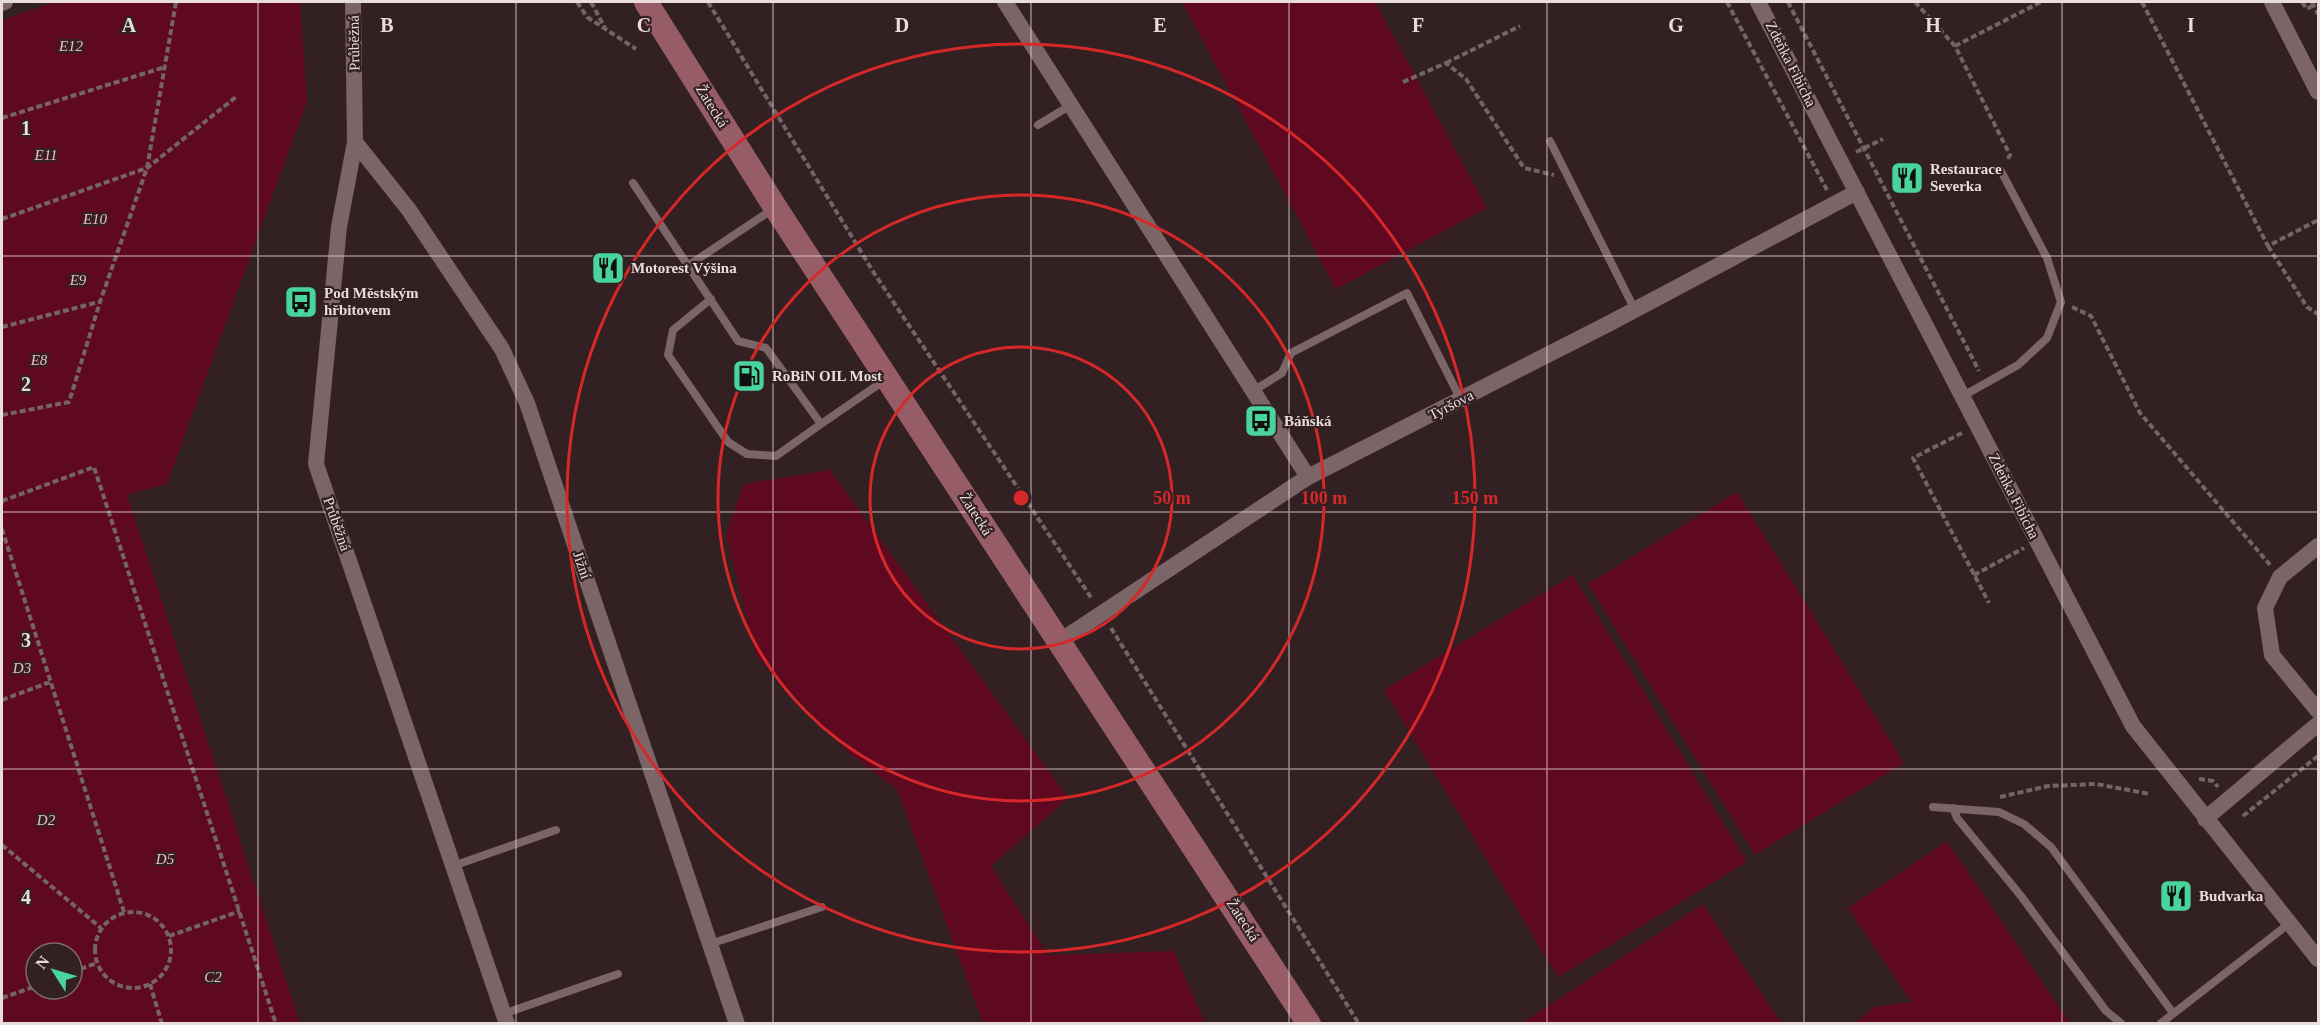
<svg xmlns="http://www.w3.org/2000/svg" width="2320" height="1025" viewBox="0 0 2320 1025" font-family="Georgia,serif">
<style>
.green{fill:#5f0921;fill-rule:evenodd}
.lines{fill:none;stroke-linecap:round;stroke-linejoin:round}
.path{stroke:#756465;stroke-width:4;stroke-dasharray:6 3;stroke-linecap:butt}
.lane{stroke:#7b6566;stroke-width:8}
.street{stroke:#7b6566;stroke-width:16}
.secondary{stroke:#975d66;stroke-width:24}
.grid{fill:none;stroke:#e9dcdd;stroke-width:1.5;stroke-opacity:0.55}
.ring{fill:none;stroke:#d62828;stroke-width:3}
.labels{text-anchor:middle;stroke-width:4.5;stroke-linejoin:round;paint-order:stroke}
.street-label{font-size:15px;fill:#e9dcdd;stroke:#332022}
.park-label{font-size:15px;font-style:italic;fill:#f2bbbf;stroke:#332022}
.poi-label{font-size:15px;font-weight:bold;fill:#e9dcdd;stroke:#332022;text-anchor:start}
.grid-label{font-size:20px;text-anchor:middle;font-weight:bold;fill:#e9dcdd;stroke:#332022;stroke-width:4.5;stroke-linejoin:round;paint-order:stroke}
.centre{fill:#d62828;stroke:#332022;stroke-width:3}
.ring-label{font-size:18px;text-anchor:middle;font-weight:bold;fill:#d62828;stroke:#332022;stroke-width:4.5;stroke-linejoin:round;paint-order:stroke}
</style>
<rect width="100%" height="100%" fill="#332022"/>
<path class="green" d="M55 2H300L307 101 167 484 127 495 300 1023H2V20ZM36 953H72V989H36Z
M1182 2H1375L1487 208 1336 289Z
M830 470 1068 798 991 866 1048 955 1174 951 1205 1023H983L897 789 849 753 756 656 726 535 744 484Z
M1737 492 1904 763 1755 855 1588 584Z
M1573 575 1747 862 1558 977 1384 690Z
M1947 841 2070 1023H1855L1874 1007 1911 1002 1848 908Z
M1703 904 1781 1023H1522Z"/>
<g class="lines">
<path class="path" d="M577 2 587 17 636 49
M591 2 605 28
M708 2 874 273 1092 599
M1727 2 1827 190
M1788 2 1979 371
M1915 2 1955 46 2010 155 2007 160
M2142 2 2268 246 2318 220
M2302 2 2307 9 2314 5
M2312 2 2318 14
M1955 46 2041 2
M1446 63 1520 26
M1403 82 1446 63 1466 79 1524 168 1554 175
M2 118 165 67
M1856 152 1883 139
M2 219 147 168 236 97
M2268 246 2307 307 2318 314
M2072 307 2091 316 2140 413 2270 565
M2 327 99 302
M2 415 69 402 100 302 147 168 176 2
M1962 433 1913 458 1989 603
M2 501 94 467 276 1024
M2 529 124 912
M1974 575 2024 548
M1111 628 1359 1024
M2 700 50 682
M2199 779 2213 781 2218 787
M2000 797 2048 786 2096 784 2150 794
M2243 816 2318 756
M2 845 101 928
M95 950a38 38 0 1 1 76 0a38 38 0 1 1-76 0Z
M169 936 240 911
M72 972 97 963
M150 984 162 1024
M2 998 36 986"/>
<path class="lane" d="M1038 125 1071 105
M1550 141 1635 310
M633 183 738 341 766 348 821 424 885 380
M689 265 773 209
M711 299 673 330 668 355 728 442 747 454 776 456 821 424
M1253 391 1282 373 1291 353 1407 293 1461 400
M1963 396 2018 365 2047 338 2061 302 2047 258 2001 171
M1933 807 1999 812 2024 824 2051 847 2173 1013
M1953 808 1957 818 2021 896 2106 1011 2122 1024
M453 866 556 830
M710 944 822 907
M503 1014 618 974
M2160 1024 2290 923"/>
<path class="street" d="M353 2 355 142 339 227 316 464 507 1024
M1005 2 1308 477
M1758 2 2133 726 2318 959
M2272 2 2318 92
M2 3 5 2
M355 142 409 210 502 349 527 403 737 1024
M2318 546 2280 577 2265 608 2272 655 2318 711
M1060 641 1308 477 1608 324 1857 192
M2205 819 2318 724"/>
<path class="secondary" d="M646 2 775 207 1309 1024"/>
</g>
<path class="grid" d="M258 2V1024M516 2V1024M773 2V1024M1031 2V1024M1289 2V1024M1547 2V1024M1804 2V1024M2062 2V1024M2 256H2318M2 512H2318M2 769H2318"/>
<g class="ring">
<circle cx="1021" cy="498" r="151"/>
<circle cx="1021" cy="498" r="303"/>
<circle cx="1021" cy="498" r="454"/>
</g>
<defs>
<symbol id="restaurant-square" viewBox="-11 -11 22 22"><rect x="-9" y="-9" width="18" height="18" rx="4" fill="#49d49c" stroke="#332022"/><path d="M-5-6h1v4h1v-4h1v4h1v-4h1v5L-1.5 .5V6h-2V.5L-5-1ZM5-6V6H3V1.5H1.5Q1.5-4 5-6Z" fill="#111"/></symbol>
<symbol id="bus-square" viewBox="-11 -11 22 22"><rect x="-9" y="-9" width="18" height="18" rx="4" fill="#49d49c" stroke="#332022"/><path d="M-5-6H5V4H4V6H2V4H-2V6H-4V4H-5ZM-3.5-4V0h7V-4ZM-3.5 1.2v1.5H-2V1.2ZM2 1.2v1.5H3.5V1.2Z" fill="#111"/></symbol>
<symbol id="fuel-square" viewBox="-11 -11 22 22"><rect x="-9" y="-9" width="18" height="18" rx="4" fill="#49d49c" stroke="#332022"/><path d="M-5.5-6h7V0h2V4h1.3V-2.5L3-4.5l.8-.8L6-3V5H2.5V1h-1V6h-7ZM-4.2-4.7v3.2H.2V-4.7Z" fill="#111"/></symbol>
</defs>
<g fill-rule="evenodd">
<use href="#restaurant-square" x="1888" y="159" width="38" height="38"/>
<use href="#restaurant-square" x="589" y="249" width="38" height="38"/>
<use href="#bus-square" x="282" y="283" width="38" height="38"/>
<use href="#fuel-square" x="730" y="357" width="38" height="38"/>
<use href="#bus-square" x="1242" y="402" width="38" height="38"/>
<use href="#restaurant-square" x="2157" y="877" width="38" height="38"/>
</g>
<g class="labels">
<g class="street-label">
<text transform="translate(354 43) rotate(-91)" y="5">Průběžná</text>
<text transform="translate(1791 64) rotate(63)" y="5">Zdeňka Fibicha</text>
<text transform="translate(712 106) rotate(58)" y="5">Žatecká</text>
<text transform="translate(1451 405) rotate(-27)" y="5">Tyršova</text>
<text transform="translate(2014 496) rotate(63)" y="5">Zdeňka Fibicha</text>
<text transform="translate(976 514) rotate(57)" y="5">Žatecká</text>
<text transform="translate(337 524) rotate(71)" y="5">Průběžná</text>
<text transform="translate(582 565) rotate(71)" y="5">Jižní</text>
<text transform="translate(1243 920) rotate(57)" y="5">Žatecká</text>
</g>
<g class="park-label">
<text x="71" y="51">E12</text>
<text x="46" y="160">E11</text>
<text x="95" y="224">E10</text>
<text x="78" y="285">E9</text>
<text x="39" y="365">E8</text>
<text x="22" y="673">D3</text>
<text x="46" y="825">D2</text>
<text x="165" y="864">D5</text>
<text x="213" y="982">C2</text>
</g>
<g class="poi-label">
<text x="1930" y="174">Restaurace<tspan x="1930" dy="17">Severka</tspan></text>
<text x="631" y="273">Motorest Výšina</text>
<text x="324" y="298">Pod Městským<tspan x="324" dy="17">hřbitovem</tspan></text>
<text x="772" y="381">RoBiN OIL Most</text>
<text x="1284" y="426">Báňská</text>
<text x="2199" y="901">Budvarka</text>
</g>
</g>
<g class="grid-label">
<text x="129" y="32">A</text>
<text x="387" y="32">B</text>
<text x="644" y="32">C</text>
<text x="902" y="32">D</text>
<text x="1160" y="32">E</text>
<text x="1418" y="32">F</text>
<text x="1676" y="32">G</text>
<text x="1933" y="32">H</text>
<text x="2191" y="32">I</text>
<text x="26" y="135">1</text>
<text x="26" y="391">2</text>
<text x="26" y="647">3</text>
<text x="26" y="904">4</text>
</g>
<circle cx="1021" cy="498" r="9" class="centre"/>
<g class="ring-label">
<text x="1172" y="504">50 m</text>
<text x="1324" y="504">100 m</text>
<text x="1475" y="504">150 m</text>
</g>
<rect width="2320" height="1025" fill="none" stroke="#e9dcdd" stroke-width="6"/>
<g transform="translate(54 971) rotate(307)"><circle r="28" fill="#332022" stroke="#7c6b6d" stroke-width="1.5"/>
<path d="M0-4.5L10 22L0 15L-10 22Z" fill="#49d49c"/>
<text y="-9" font-size="16" font-weight="bold" text-anchor="middle" fill="#e9dcdd">N</text>
</g>
</svg>
